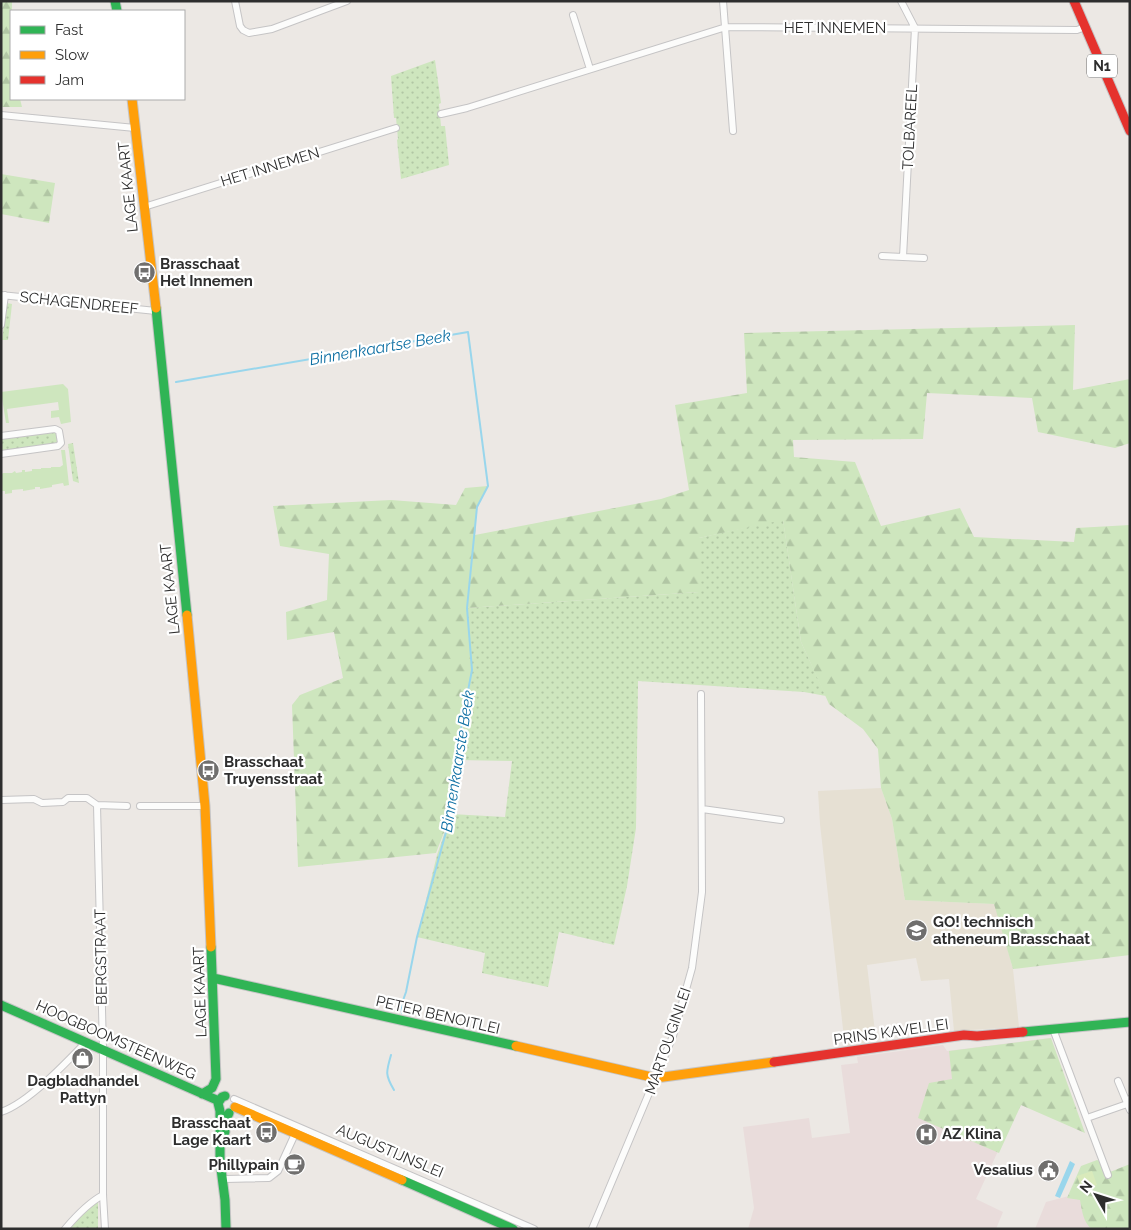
<svg xmlns="http://www.w3.org/2000/svg" width="1131" height="1230" viewBox="0 0 1131 1230" font-family="Raleway,sans-serif">
<style>
.education{fill:#e6e0d3}
.medical{fill:#e9dcdb}
.grass{fill:url(#grass-dots)}
.forest{fill:url(#forest-firs)}
.garden{fill:#cee6be}
.pitch{fill:#d9eabb}
.water{fill:#99d6ec}
.lines{fill:none;stroke-linecap:round;stroke-linejoin:round}
.stream{stroke:#99d6ec;stroke-width:2}
.street-casing{stroke:#c5c4c5;stroke-width:8}
.fast-casing{stroke:#c5c4c5;stroke-width:11}
.slow-casing{stroke:#c5c4c5;stroke-width:11}
.jam-casing{stroke:#c5c4c5;stroke-width:11}
.street{stroke:#fcfcfb;stroke-width:6}
.fast{stroke:#30b455;stroke-width:9}
.slow{stroke:#ff9f0a;stroke-width:9}
.jam{stroke:#e5322d;stroke-width:9}
.labels{text-anchor:middle;stroke-width:4.5;stroke-linejoin:round;paint-order:stroke}
.shield{fill:#fff;stroke:#6d6d6d;stroke-width:1}
.shield-label{font-size:14px;font-weight:bold;fill:#2e2e2e}
.street-label{font-size:15px;fill:#2e2e2e;stroke:#fff}
.poi-label{font-size:15px;font-weight:bold;fill:#2e2e2e;stroke:#fff;text-anchor:start}
.water-label{font-size:16px;font-style:italic;fill:#0d6fa3;stroke:#fff}
</style>
<defs>
<pattern id="grass-dots" width="8" height="8" patternUnits="userSpaceOnUse" patternTransform="scale(1.25)"><rect width="8" height="8" fill="#cee6be"/><path d="M2 2h.1M6 6h.1" fill="none" stroke="#b1c6a4" stroke-width="1.8" stroke-linecap="round"/></pattern>
<pattern id="forest-firs" width="22" height="20" patternUnits="userSpaceOnUse" patternTransform="scale(1.25)"><rect width="22" height="20" fill="#cee6be"/><path d="M5 1l3.5 6h-7zM16 11l3.5 6h-7z" fill="#b1c6a4"/></pattern>
</defs>
<rect width="100%" height="100%" fill="#ece8e4"/>
<path class="education" d="M881 788 892 819 905 900 995 904 1013 969 1019 1027 954 1031 949 979 921 981 916 958 867 965 876 1040 845 1047 820 824 818 791Z"/>
<path class="medical" d="M1050 1038 976 1199 1003 1212 996 1229H748L754 1208 743 1127 809 1118 812 1138 850 1133 841 1065 858 1063 857 1057 943 1045 947 1051Z
M1092 1190 1106 1229H1035L1046 1202Z"/>
<path class="grass" d="M435 60 441 103 439 104 441 126H445L449 165 401 179 397 140 398 139 396 118H394L391 76Z
M7 303 12 304 8 340H2Z
M56 431 59 442 57 444 1 452V439Z
M73 443 79 483 73 481 68 444Z
M783 519 801 642 826 696 804 692 638 681 636 828 627 886 614 945 559 932 548 987 482 973 485 953 417 937 437 855 451 814 505 817 512 761 458 760 472 670 467 608 699 592V538Z
M98 1201V1229H68L82 1213Z"/>
<path class="forest" d="M1 1H12L11 99H20L22 107H1Z
M1 174 55 183 49 223 1 214Z
M1075 325 1073 390 1130 379V443L1115 448 1038 432 1032 398 927 393 923 439 793 440 794 457 855 462 881 526 960 508 974 537 1074 542 1076 528 1130 525V955L1013 969 994 904 905 900 892 819 881 788 878 749 863 729 829 704 801 642 783 520 699 538V592L467 608 472 670 462 722 451 814 436 853 298 867 292 705 300 695 343 678 334 632 287 640 286 612 327 600 329 554 280 546 273 506 391 500 456 505 465 488 488 486 477 507 475 535 661 499 689 490 675 405 747 393 744 333Z
M1051 1038 1085 1133 1021 1105 999 1153 918 1118 929 1083 952 1079 949 1051Z
M1097 1160 1100 1161 1105 1174 1130 1164V1229H1092C1083 1223 1082 1210 1080 1200L1067 1198 1081 1166Z"/>
<path class="garden" d="M63 384 68 389 71 422 61 424 59 417 51 418V411L59 410 58 402 7 409 9 423H6L1 392Z
M61 450H65L69 485 64 486 63 483 52 485V487L40 489V487H35V489L23 491V489L12 490V493L5 494V491H1V475L3 473H12L15 471 16 473 22 472V470H25V472L32 471V469H41V468H51V467H60L63 465Z"/>
<path class="pitch" d="M1092 1171 1097 1185 1082 1190 1077 1176Z"/>
<path class="water" d="M1070 1161 1075 1164 1060 1198 1055 1196Z"/>
<g class="lines">
<path class="stream" d="M176 382 468 332 488 486 477 507 467 608 472 670 462 722 451 814 417 937 406 992 401 1006 402 1013
M391 1055C386 1072 385 1075 394 1090"/>
<defs>
<path id="street" d="M235 1 240 26 243 30 249 33 272 29 347 1
M723 1 733 131
M573 15 590 69
M441 114 467 108 726 27 1077 30 1085 27
M1 115 135 128
M144 207 396 128
M882 256 903 257 915 28 901 1
M903 257 924 258
M1 295 156 311
M1 325 5 295
M1 436 55 429 59 431 61 443 58 446 1 454
M1 800 34 799 42 803 63 802 68 798H87L97 805 127 806
M97 805 103 1050V1195L105 1229
M140 806H205
M702 809 781 820
M1053 1029 1108 1175
M1118 1081 1130 1110
M234 1099 534 1229
M1 1112C28 1103 66 1063 86 1042
M1087 1118 1127 1104 1130 1099
M226 1179 269 1178 278 1171 295 1134
M65 1229C76 1216 88 1203 103 1195
M592 1229 673 1036 692 968 702 892 701 694"/>
<path id="fast" d="M115 1 117 11
M156 308 187 615
M213 978 516 1046
M1 1005 219 1101
M1023 1032 1130 1022
M202 1094 212 1088 216 1079 211 947
M225 1096 222 1097 218 1103 220 1111V1161L225 1200 226 1229
M225 1132V1122L229 1113
M402 1180 513 1229"/>
<path id="slow" d="M132 99 156 308
M187 615 205 806 211 947
M516 1046 656 1078 774 1062
M235 1107 402 1180"/>
<path id="jam" d="M1074 1 1130 131
M774 1062 964 1035 977 1036 1023 1032"/>
</defs>
<use href="#street" class="street-casing"/>
<use href="#fast" class="fast-casing"/>
<use href="#slow" class="slow-casing"/>
<use href="#jam" class="jam-casing"/>
<use href="#street" class="street"/>
<use href="#fast" class="fast"/>
<use href="#slow" class="slow"/>
<use href="#jam" class="jam"/>
</g>
<defs>
<symbol id="bus-disc" viewBox="-11 -11 22 22"><circle r="9.5" fill="#706f6e" stroke="#fff"/><path d="M-5-6H5V4H4V6H2V4H-2V6H-4V4H-5ZM-3.5-4V0h7V-4ZM-3.5 1.2v1.5H-2V1.2ZM2 1.2v1.5H3.5V1.2Z" fill="#fff"/></symbol>
<symbol id="school-disc" viewBox="-11 -11 22 22"><circle r="9.5" fill="#706f6e" stroke="#fff"/><path d="M0-5L7-2L0 1L-7-2ZM-4 1L0 2.5L4 1V4Q0 6-4 4Z" fill="#fff"/></symbol>
<symbol id="shop-disc" viewBox="-11 -11 22 22"><circle r="9.5" fill="#706f6e" stroke="#fff"/><path d="M-5-2.5h2.3a2.7 3.5 0 0 1 5.4 0H5L5.5 6h-11ZM-1.5-2.5h3a1.5 2.3 0 0 0-3 0Z" fill="#fff"/></symbol>
<symbol id="hospital-disc" viewBox="-11 -11 22 22"><circle r="9.5" fill="#706f6e" stroke="#fff"/><path d="M-5-5h3v3.5h4V-5h3V5h-3V1.5h-4V5h-3Z" fill="#fff"/></symbol>
<symbol id="cafe-disc" viewBox="-11 -11 22 22"><circle r="9.5" fill="#706f6e" stroke="#fff"/><path d="M-5.5-4.5H6V0H3Q3 3.5 0 3.5H-2.5Q-5.5 3.5-5.5 0ZM3-3.2v2h1.7v-2ZM-6 4.5H4V6H-6Z" fill="#fff"/></symbol>
<symbol id="civic-disc" viewBox="-11 -11 22 22"><circle r="9.5" fill="#706f6e" stroke="#fff"/><path d="M-.6-6.5H3V-4.5H.6V-3L4-1V1h2V6H-6V1h2V-1L-.6-3ZM-1.2 2.5V6h2.4V2.5Z" fill="#fff"/></symbol>
</defs>
<g fill-rule="evenodd">
<use href="#bus-disc" x="132" y="260" width="25" height="25"/>
<use href="#bus-disc" x="196" y="758" width="25" height="25"/>
<use href="#school-disc" x="904" y="918" width="25" height="25"/>
<use href="#shop-disc" x="70" y="1046" width="25" height="25"/>
<use href="#bus-disc" x="254" y="1120" width="25" height="25"/>
<use href="#hospital-disc" x="914" y="1122" width="25" height="25"/>
<use href="#cafe-disc" x="282" y="1152" width="25" height="25"/>
<use href="#civic-disc" x="1036" y="1158" width="25" height="25"/>
</g>
<g class="labels">
<rect class="shield" x="1087" y="54.5" width="30" height="23" rx="4"/>
<g class="shield-label">
<text x="1102" y="71">N1</text>
</g>
<g class="street-label">
<text x="835" y="33">HET INNEMEN</text>
<text transform="translate(910 127) rotate(-87)" y="5">TOLBAREEL</text>
<text transform="translate(270 167) rotate(-17)" y="5">HET INNEMEN</text>
<text transform="translate(128 187) rotate(-96)" y="5">LAGE KAART</text>
<text transform="translate(79 303) rotate(6)" y="5">SCHAGENDREEF</text>
<text transform="translate(170 589) rotate(-96)" y="5">LAGE KAART</text>
<text transform="translate(101 957) rotate(-91)" y="5">BERGSTRAAT</text>
<text transform="translate(200 992) rotate(-92)" y="5">LAGE KAART</text>
<text transform="translate(438 1015) rotate(13)" y="5">PETER BENOITLEI</text>
<text transform="translate(891 1032) rotate(-8)" y="5">PRINS KAVELLEI</text>
<text transform="translate(116 1040) rotate(24)" y="5">HOOGBOOMSTEENWEG</text>
<text transform="translate(668 1041) rotate(-71)" y="5">MARTOUGINLEI</text>
<text transform="translate(390 1151) rotate(23)" y="5">AUGUSTIJNSLEI</text>
</g>
<g class="poi-label">
<text x="160" y="269">Brasschaat<tspan x="160" dy="17">Het Innemen</tspan></text>
<text x="224" y="767">Brasschaat<tspan x="224" dy="17">Truyensstraat</tspan></text>
<text x="933" y="927">GO! technisch<tspan x="933" dy="17">atheneum Brasschaat</tspan></text>
<text x="83" y="1086" text-anchor="middle">Dagbladhandel<tspan x="83" dy="17">Pattyn</tspan></text>
<text x="251" y="1128" text-anchor="end">Brasschaat<tspan x="251" dy="17">Lage Kaart</tspan></text>
<text x="942" y="1139">AZ Klina</text>
<text x="279" y="1170" text-anchor="end">Phillypain</text>
<text x="1033" y="1175" text-anchor="end">Vesalius</text>
</g>
<g class="water-label">
<text transform="translate(380 347) rotate(-10)" y="6">Binnenkaartse Beek</text>
<text transform="translate(457 761) rotate(-81)" y="6">Binnenkaarste Beek</text>
</g>
</g>
<rect width="1131" height="1230" fill="none" stroke="#2e2e2e" stroke-width="5"/>
<rect x="10" y="10" width="175" height="90" fill="#ffffff" stroke="#ababab"/>
<rect x="20" y="26" width="25" height="8" fill="#30b455" stroke="#ababab"/>
<text x="55" y="35" font-size="15" fill="#2e2e2e">Fast</text>
<rect x="20" y="51" width="25" height="8" fill="#ff9f0a" stroke="#ababab"/>
<text x="55" y="60" font-size="15" fill="#2e2e2e">Slow</text>
<rect x="20" y="76" width="25" height="8" fill="#e5322d" stroke="#ababab"/>
<text x="55" y="85" font-size="15" fill="#2e2e2e">Jam</text>
<g transform="translate(1096 1195) rotate(309)" stroke="#ffffff" stroke-width="4" paint-order="stroke">
<path d="M0-4L9 19L0 12L-9 19Z" fill="#2e2e2e"/>
<text y="-8" font-size="14" font-weight="bold" text-anchor="middle" fill="#2e2e2e">N</text>
</g>
</svg>
